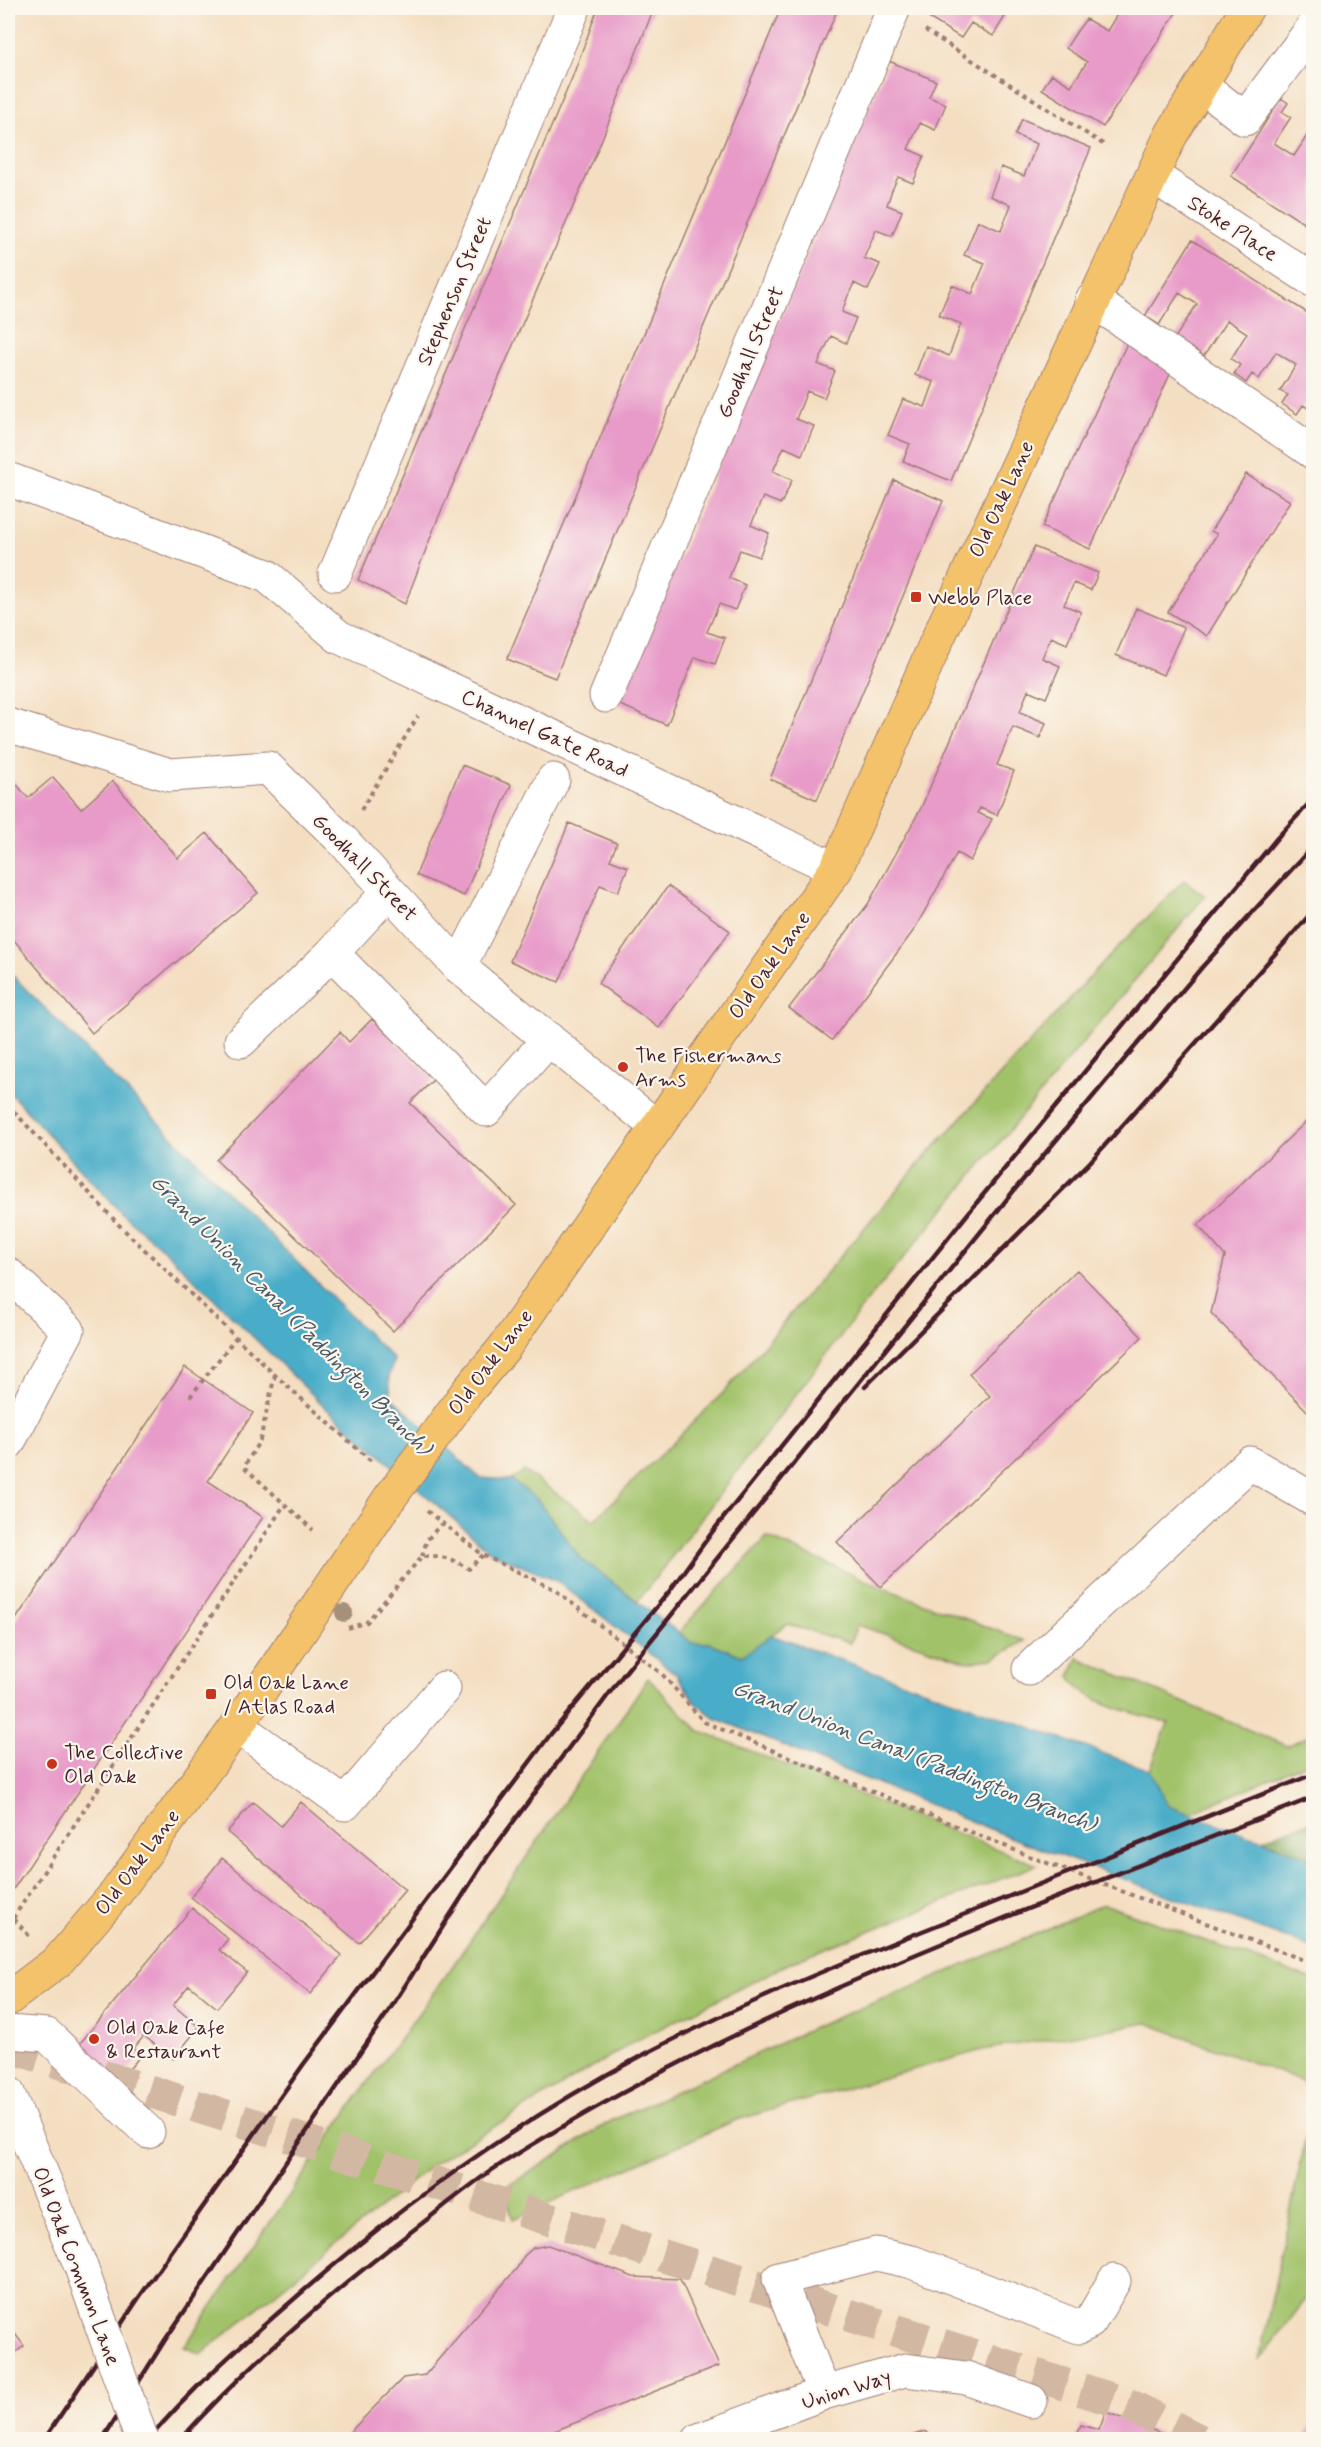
<svg xmlns="http://www.w3.org/2000/svg" width="1321" height="2447" viewBox="0 0 1321 2447" font-family="Mynerve,sans-serif">
<style>
.green{fill:#a2c26a;stroke:#76704a;stroke-width:1.5}
.forest{fill:#81a85e;stroke:#666444;stroke-width:1.5}
.water{fill:#49adc9;stroke:#4a667a;stroke-width:1.5}
.building{fill:#e89bc9}
.lines{fill:none;stroke-linecap:round;stroke-linejoin:round}
.minor-tunnel{stroke:#d2b8a3;stroke-width:33;stroke-dasharray:33 16;stroke-linecap:butt}
.minor-casing{stroke:#9f7e76;stroke-width:35}
.major-casing{stroke:#9f7e76;stroke-width:35}
.path{stroke:#9f7e76;stroke-width:4;stroke-dasharray:4.5 4.5;stroke-linecap:butt}
.minor{stroke:#fff;stroke-width:33}
.major{stroke:#f3c26a;stroke-width:33}
.rail{stroke:#4a1f2b;stroke-width:4.5}
.minor-bridge-casing{stroke:#9f7e76;stroke-width:35;stroke-linecap:butt}
.major-bridge-casing{stroke:#9f7e76;stroke-width:35;stroke-linecap:butt}
.minor-bridge{stroke:#fff;stroke-width:33}
.major-bridge{stroke:#f3c26a;stroke-width:33}
.tree{fill:#a59079}
.poi-dot{fill:#c8321e;stroke:#fbf7ec;stroke-width:2}
.labels{text-anchor:middle;stroke-width:4.5;stroke-linejoin:round;paint-order:stroke}
.street-label{font-size:21px;fill:#4a1f2b;stroke:#fbf7ec}
.poi-label{font-size:21px;fill:#4a1f2b;stroke:#fbf7ec;text-anchor:start}
.water-label{font-size:22px;font-style:italic;fill:#4a586a;stroke:#fbf7ec}
</style>
<rect width="100%" height="100%" fill="#fbf7ec"/>
<filter id="ink" filterUnits="userSpaceOnUse"><feTurbulence type="fractalNoise" baseFrequency=".0167" numOctaves="2"/><feDisplacementMap in="SourceGraphic" scale="12" xChannelSelector="R" yChannelSelector="G"/><feConvolveMatrix kernelMatrix="1 2 1 2 8 2 1 2 1" color-interpolation-filters="sRGB"/></filter>
<filter id="wash" filterUnits="userSpaceOnUse"><feTurbulence type="fractalNoise" baseFrequency=".008" numOctaves="4" result="noise"/><feDisplacementMap in="SourceGraphic" scale="24" xChannelSelector="R" yChannelSelector="G"/><feGaussianBlur stdDeviation="1.35" result="paint"/><feColorMatrix in="noise" values="0 0 0 0 0 0 0 0 0 0 0 0 0 0 0 0 0 1.4 0 .05"/><feComposite in="paint" operator="in"/></filter>
<g filter="url(#wash)">
<rect width="100%" height="100%" fill="#f4dec1"/>
<path class="green" d="M1184 880 1205 896 865 1304 638 1601 580 1558 537 1499 511 1480 524 1471 594 1520 726 1390 918 1165 1098 968Z
M767 1537 881 1587 1025 1641 993 1659 968 1662 857 1625 850 1643 787 1624 742 1656 709 1643H692L679 1632Z
M1078 1658 1287 1746 1313 1734V1760L1187 1815 1168 1806 1150 1770 1168 1723C1138 1713 1085 1705 1070 1676Z
M648 1678 698 1730 1037 1865 800 1958 635 2041 436 2162 201 2354 184 2347 351 2106 452 1967Z
M1104 1904 1313 1980V2085L1147 2023 982 2050 736 2120 513 2219 503 2189 611 2121 826 2022 923 1983Z
M1313 2104V2290L1259 2360Z"/>
<path class="forest" d="M1313 1820V1859L1262 1840Z"/>
<path class="water" d="M8 971 394 1360 389 1376 391 1397 480 1478 511 1480 537 1499 580 1558 692 1643H709L742 1656 771 1635 1150 1770 1168 1806 1313 1859V1948L1020 1841 715 1718 695 1702 677 1675 557 1581 492 1553 327 1409 163 1249 122 1214 8 1091Z"/>
<g id="blocks">
<path class="building" d="M598 8H654L598 149 436 523 405 604 358 580 572 78Z
M781 8H838L555 678 507 659Z
M918 8H1004L1009 10 993 36 971 23 961 38 916 10Z
M1121 8H1179L1103 127 1042 89 1052 74 1071 86 1087 62 1066 48 1077 31 1086 19 1107 31Z
M1314 44V70L1302 63Z
M889 61 936 81 929 97 946 104 935 130 920 123 908 149 924 156 913 183 898 177 892 190 887 205 902 211 892 236 876 230 864 258 880 264 868 290 854 283 847 298 842 312 856 318 846 343 831 336 818 364 835 371 824 398 807 391 796 419 814 426 802 455 784 447 773 471 792 480 781 504 763 497 751 525 769 533 759 557 740 550 734 564 729 578 745 585 735 610 719 604 707 632 725 638 715 664 695 657 667 725 618 704Z
M1281 98 1288 103 1282 112 1291 117 1274 143 1294 156 1314 125V230L1231 176Z
M1022 119 1091 148 951 481 903 461 910 444 888 435 903 399 925 407 934 382 915 375 926 346 949 356 961 324 939 315 952 285 972 294 985 263 964 255 978 221 1001 231 1011 205 990 196 996 181 1001 167 1024 176 1037 144 1015 135Z
M1192 240 1314 317V412L1303 405 1297 414 1282 404 1288 395 1280 391 1296 365 1276 352 1259 379 1252 374 1246 383 1234 374 1240 365 1231 359 1247 333 1227 320 1204 356 1175 338 1197 304 1179 293 1159 325 1145 316Z
M1129 339 1176 361 1090 549 1042 527Z
M1246 474 1290 501 1207 636 1168 612 1217 534 1211 531Z
M894 480 943 501 817 800 770 779Z
M1034 547 1098 573 1091 590 1074 583 1064 605 1081 612 1067 644 1051 637 1042 658 1060 666 1046 698 1028 690 1020 712 1046 723 1040 738 1013 727 997 765 1014 771 997 815 980 808 977 813 992 819 970 861 957 853 914 930 832 1040 789 1008 868 904 921 808Z
M1136 608 1184 628 1163 675 1116 655Z
M462 765 511 785 464 896 416 875Z
M8 774 28 798 53 777 81 809 113 781 178 858 207 833 258 893 92 1033 8 933Z
M569 823 617 843 610 860 628 867 618 892 600 885 559 982 510 961Z
M668 886 730 931 659 1028 598 983Z
M372 1019 434 1079 410 1103 516 1205 393 1331 216 1160 340 1032 349 1042Z
M1314 1114V1418L1211 1313 1225 1256 1198 1225Z
M1077 1270 1142 1337 881 1587 837 1542 990 1396 969 1374Z
M185 1367 253 1413 208 1481 263 1517 8 1897V1631Z
M253 1802 281 1826 301 1802 405 1890 359 1943 227 1832Z
M222 1858 342 1955 310 1994 191 1897Z
M192 1908 228 1939 219 1950 247 1972 217 2008 189 1985 173 2005 199 2027 173 2059 144 2036 133 2049 141 2055 119 2081 77 2047Z
M548 2245 633 2277 680 2279 719 2366 534 2439H343L403 2378 425 2375 517 2268 524 2256 533 2248Z
M8 2324 24 2346 8 2358Z
M1106 2412 1175 2439H1075L1081 2425 1099 2430Z
M1314 2416V2439H1303Z
M925 2431 936 2439H903Z"/>
</g>
</g>
<g filter="url(#ink)">
<use href="#blocks" fill-opacity="0" stroke="#9f7e76" stroke-width="1.5"/>
<g class="lines">
<path class="minor-tunnel" d="M8 2046 1129 2405 1199 2440"/>
<defs>
<path id="minor" d="M1202 86 1245 119 1314 26
M1153 176 1314 281
M1092 300 1314 453
M8 479 267 576 339 637 836 869
M335 574 574 8
M606 696 894 8
M8 725 170 775 268 768 343 841 459 967 657 1127
M389 891 332 953 486 1110 549 1039
M459 967 553 780
M241 1041 332 953
M8 1274 68 1330 8 1443
M1029 1669 1250 1463 1314 1500
M237 1726 345 1804 444 1688
M8 2032 47 2035 148 2132
M8 2093 81 2267
M824 2393 779 2279 876 2254 912 2262 1079 2327 1090 2322 1114 2281
M699 2440 824 2393 905 2370 966 2378 1031 2401"/>
<path id="major" d="M467 1392 504 1348 836 869 938 638 1170 137 1247 8
M8 1999 58 1961 116 1893 237 1726 389 1499"/>
</defs>
<use href="#minor" class="minor-casing"/>
<use href="#major" class="major-casing"/>
<path class="path" d="M925 30 1106 146
M361 810 418 716
M8 1105 118 1224 275 1375 372 1462
M275 1375 260 1440 244 1467 313 1530
M190 1397 237 1336
M427 1511 483 1555 554 1589 662 1674 704 1722 1034 1858 1314 1964
M422 1556 427 1540 441 1524
M348 1628 367 1622 422 1556C442 1555 453 1559 469 1569L483 1555
M14 1919 30 1937
M8 1926 285 1504"/>
<use href="#minor" class="minor"/>
<use href="#major" class="major"/>
<path class="rail" d="M865 1387 1090 1162 1314 910
M44 2440 138 2299 303 2065 550 1735 668 1593 713 1531 978 1201 1277 838 1314 798
M102 2440 165 2340 394 2003 488 1856 623 1675 1016 1188 1203 966 1314 845
M148 2440C194 2385 247 2340 301 2293 406 2202 518 2121 641 2056 750 1999 864 1954 978 1909 1090 1864 1201 1818 1314 1774
M180 2440C251 2361 332 2292 416 2228 442 2208 468 2186 495 2168 749 2005 1035 1908 1314 1797"/>
<defs>
<path id="minor-bridge" d="M81 2267 142 2440"/>
<path id="major-bridge" d="M389 1499 467 1392"/>
</defs>
<use href="#minor-bridge" class="minor-bridge-casing"/>
<use href="#major-bridge" class="major-bridge-casing"/>
<use href="#minor-bridge" class="minor-bridge"/>
<use href="#major-bridge" class="major-bridge"/>
</g>
<circle class="tree" cx="344" cy="1613" r="9"/>
</g>
<g class="poi-dot">
<rect x="910" y="591" width="12" height="12" rx="3"/>
<circle cx="623" cy="1067" r="6"/>
<rect x="205" y="1688" width="12" height="12" rx="3"/>
<circle cx="52" cy="1764" r="6"/>
<circle cx="94" cy="2039" r="6"/>
</g>
<g class="labels">
<g class="street-label">
<text transform="translate(1233 228) rotate(33)" y="7">Stoke Place</text>
<text transform="translate(454 291) rotate(-67)" y="7">Stephenson Street</text>
<text transform="translate(750 352) rotate(-67)" y="7">Goodhall Street</text>
<text transform="translate(1001 499) rotate(-65)" y="7">Old Oak Lane</text>
<text transform="translate(545 733) rotate(25)" y="7">Channel Gate Road</text>
<text transform="translate(365 867) rotate(46)" y="7">Goodhall Street</text>
<text transform="translate(769 965) rotate(-55)" y="7">Old Oak Lane</text>
<text transform="translate(490 1362) rotate(-53)" y="7">Old Oak Lane</text>
<text transform="translate(137 1862) rotate(-53)" y="7">Old Oak Lane</text>
<text transform="translate(77 2266) rotate(69)" y="7">Old Oak Common Lane</text>
<text transform="translate(846 2389) rotate(-17)" y="7">Union Way</text>
</g>
<g class="poi-label">
<text x="928" y="604">Webb Place</text>
<text x="635" y="1062">The Fishermans<tspan x="635" dy="24">Arms</tspan></text>
<text x="223" y="1689">Old Oak Lane<tspan x="223" dy="24">/ Atlas Road</tspan></text>
<text x="64" y="1759">The Collective<tspan x="64" dy="24">Old Oak</tspan></text>
<text x="106" y="2034">Old Oak Cafe<tspan x="106" dy="24">&amp; Restaurant</tspan></text>
</g>
<g class="water-label">
<text transform="translate(292 1314) rotate(45)" y="8">Grand Union Canal (Paddington Branch)</text>
<text transform="translate(915 1755) rotate(21)" y="8">Grand Union Canal (Paddington Branch)</text>
</g>
</g>
<rect width="1321" height="2447" fill="none" stroke="#fbf7ec" stroke-width="30"/>
</svg>
